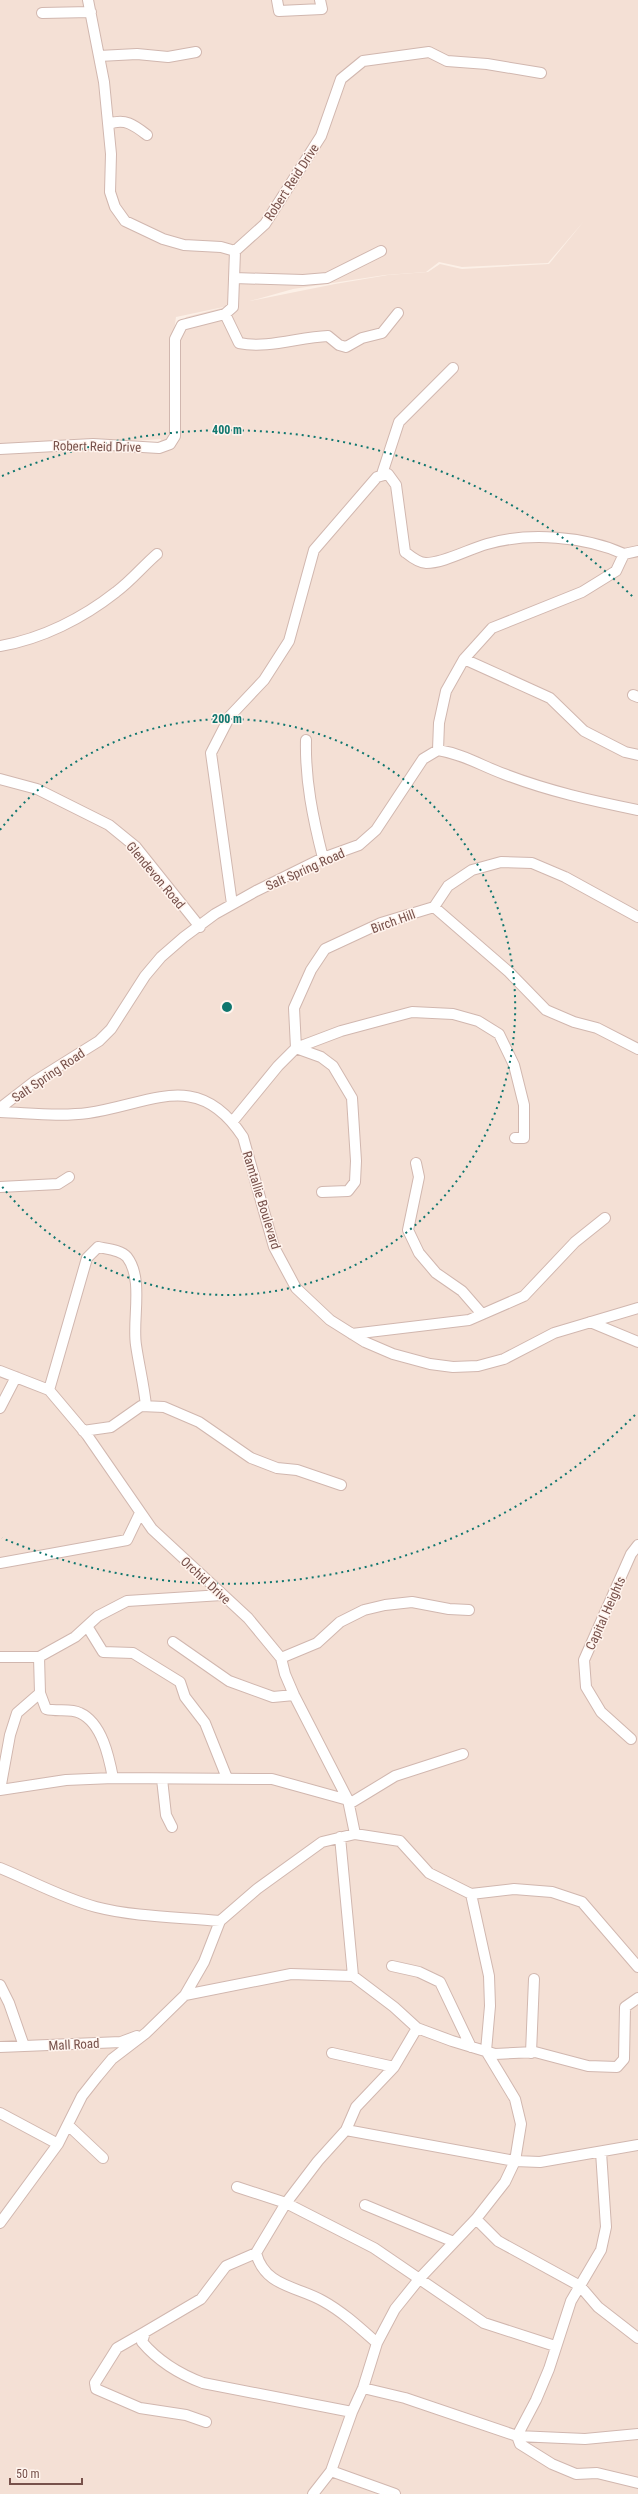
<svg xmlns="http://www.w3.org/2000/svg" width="638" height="2494" viewBox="0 0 638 2494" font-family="'Roboto Condensed',sans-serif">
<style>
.residential{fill:#f4e0d5;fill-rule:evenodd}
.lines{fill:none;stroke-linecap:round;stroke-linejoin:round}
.minor-casing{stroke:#d1b7af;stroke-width:12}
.minor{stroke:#fff;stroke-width:10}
.ring{fill:none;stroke:#0f766e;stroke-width:2;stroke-dasharray:2 4}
.labels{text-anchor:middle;stroke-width:3;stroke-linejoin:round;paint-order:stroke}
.street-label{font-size:13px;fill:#77514b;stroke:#fff4ee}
.centre{fill:#0f766e;stroke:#fff4ee;stroke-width:2}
.ring-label{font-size:12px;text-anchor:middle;font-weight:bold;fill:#0f766e;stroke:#fff4ee;stroke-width:3;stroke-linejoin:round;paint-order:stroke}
</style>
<rect width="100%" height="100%" fill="#fcf0e7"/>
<path class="residential" d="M0 0H638V2494H0V451L160 443 161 439 0 451ZM584 221 549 264 462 269 440 264 428 272 388 275 335 284 250 301 293 289 385 275 426 272 439 262 462 267 548 263ZM233 305 186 317 173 338 176 317Z"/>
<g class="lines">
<defs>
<path id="minor" d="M88 0 104 82 111 154 110 192 115 207 125 221 163 239 184 245 221 247 235 251
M277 0 279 11 322 9 320 0
M42 13 91 12
M99 56 137 54 168 57 196 52
M109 124C125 118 134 125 147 135
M234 278 303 280 327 278 381 251
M225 314 239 343C268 349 299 337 328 336L339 345 346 347 362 338 382 333 398 313
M0 449 93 444 159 448 170 444 175 436V339L182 325 225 314 233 307 235 251 265 224 321 136 341 79 363 61 429 52 447 61 487 64 541 73
M382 474 399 422 453 368
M0 646C42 639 83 618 116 592 131 581 143 566 157 554
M464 659 550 698 584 731 625 752 638 755
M633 695 638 697
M306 740C305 780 313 819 323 858
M438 750 439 723 446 691 464 659 492 628 582 592 616 571 624 554 638 551
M0 779 37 789 109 825 136 847 200 927
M232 904 211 753 230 716 264 680 289 641 314 550 377 477 388 474 396 485 405 552C410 556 418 563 426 563 444 563 469 549 487 544 528 532 585 536 624 554
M434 907 509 972 546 1010 574 1022 597 1028 638 1049
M0 1108 35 1081 99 1041 111 1029 145 976 161 957 184 937 215 914 256 891 323 858 359 845 376 830 423 759 438 750C463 754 482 766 504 774 548 791 593 801 638 810
M0 1112C29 1113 59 1117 88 1113 151 1104 198 1068 243 1137L274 1247 296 1288 330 1320 365 1342 393 1354 430 1364 453 1367 478 1366 504 1359 554 1333 638 1308
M233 1121 278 1066 296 1048 294 1008 311 970 325 949 381 923 434 907 448 886 472 870 501 862 532 863 565 877 638 917
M416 1163 419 1177 408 1230 419 1253 436 1273 462 1291 482 1314
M0 1187 58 1184 69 1177
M322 1192 348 1191 355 1182 356 1161 352 1098 333 1066 321 1057 296 1048 341 1031 412 1012 453 1014 478 1021 499 1034 514 1065 524 1105V1138H515
M590 1322 638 1342
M352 1334 469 1320 524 1296 575 1242 605 1218
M0 1371 49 1390 87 1435 152 1529 248 1618 281 1658 285 1674 294 1695 348 1800 355 1834
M49 1390 87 1258 98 1247C107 1249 121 1250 127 1257 144 1279 132 1320 136 1345 139 1366 144 1385 146 1406
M0 1408 16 1377
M83 1431 111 1427 141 1406 164 1407 199 1422 251 1458 277 1468 297 1470 341 1485
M0 1563 127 1540 140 1513
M87 1626 103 1652 133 1653 180 1682 185 1697 205 1723 227 1778
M173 1642 229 1681 273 1697 294 1695
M0 1657H39L75 1637 98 1616 127 1601 222 1595
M39 1657 40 1693 46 1709C57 1712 70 1708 80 1713 102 1723 109 1757 113 1778
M281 1658 317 1643 340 1622 364 1610 385 1605 412 1602 449 1609 469 1610
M631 1739 601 1712 586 1687 584 1660 631 1554 638 1545
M162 1779 166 1815 172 1827
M0 1790 66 1780 113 1778 272 1779 348 1800
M0 1790 10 1735 17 1713 40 1693
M349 1804 395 1776 463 1754
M340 1837 353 1976
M0 1868C32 1881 62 1898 96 1907 135 1917 179 1917 220 1921
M392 1966 419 1972 440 1982 471 2047
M0 1985 9 2003 24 2046
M185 1995 291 1974 353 1976 394 2007 417 2028 452 2041 495 2054 535 2052 588 2066 617 2067 624 2059 625 2007 638 1998
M0 2047 121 2042 137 2036
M332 2053 394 2067
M531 2053 534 1979
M0 2113 58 2144
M68 2125 103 2158
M346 2130 515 2161 540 2162 638 2145
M237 2187 286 2203 374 2248 484 2323 555 2346
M365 2205 454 2242
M476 2219 498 2241 580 2286 598 2307 638 2338
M0 2223 58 2144 82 2096 97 2077 112 2059 146 2033 185 1995 204 1962 220 1921 257 1889 322 1842 355 1834 400 1841 429 1873 471 1894 514 1889 552 1892 582 1902 638 1967
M256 2253C265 2287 297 2286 323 2301 343 2312 360 2328 377 2343
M145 2332 117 2348 95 2383 96 2389 140 2408 186 2415 206 2422
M363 2388 405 2398 517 2436 585 2439 638 2434
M352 2412 203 2383C179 2374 159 2362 142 2342L145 2332 201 2299 226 2266 256 2253 286 2203 318 2161 346 2130 356 2107 394 2067 417 2028
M517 2436 536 2400 549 2369 571 2301 601 2250 606 2227 601 2152
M517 2436 520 2444 552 2464 576 2474 597 2473 638 2483
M331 2471 395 2494
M313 2494 331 2471 352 2412 363 2388 377 2343 395 2309 420 2278 476 2219 505 2182 515 2161 521 2124 515 2099 486 2051 490 2006 489 1976 471 1894"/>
</defs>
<use href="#minor" class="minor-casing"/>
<use href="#minor" class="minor"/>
</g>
<g class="ring">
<path d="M0 830A288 288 0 1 1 0 1184"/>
<path d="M635 1415A577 577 0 0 1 2 1538M2 476A577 577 0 0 1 635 599"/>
</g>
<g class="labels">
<g class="street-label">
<text transform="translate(291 182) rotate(-57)" y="5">Robert Reid Drive</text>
<text transform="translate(97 446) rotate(1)" y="5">Robert Reid Drive</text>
<text transform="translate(305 869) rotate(-24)" y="5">Salt Spring Road</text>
<text transform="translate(156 875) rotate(50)" y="5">Glendevon Road</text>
<text transform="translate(393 921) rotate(-20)" y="5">Birch Hill</text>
<text transform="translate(48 1075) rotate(-34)" y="5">Salt Spring Road</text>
<text transform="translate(262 1200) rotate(73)" y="5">Ramtallie Boulevard</text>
<text transform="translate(206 1580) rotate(43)" y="5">Orchid Drive</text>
<text transform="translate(605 1613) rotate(-66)" y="5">Capital Heights</text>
<text transform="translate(74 2044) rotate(-3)" y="5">Mall Road</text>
</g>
</g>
<circle cx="227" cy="1007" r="6" class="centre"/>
<g class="ring-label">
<text x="227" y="434">400 m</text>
<text x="227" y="723">200 m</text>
</g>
<path d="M10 2478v6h72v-6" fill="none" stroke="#77514b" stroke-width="2"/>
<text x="16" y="2478" font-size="12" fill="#77514b" stroke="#fff4ee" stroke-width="3" paint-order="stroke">50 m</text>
</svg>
